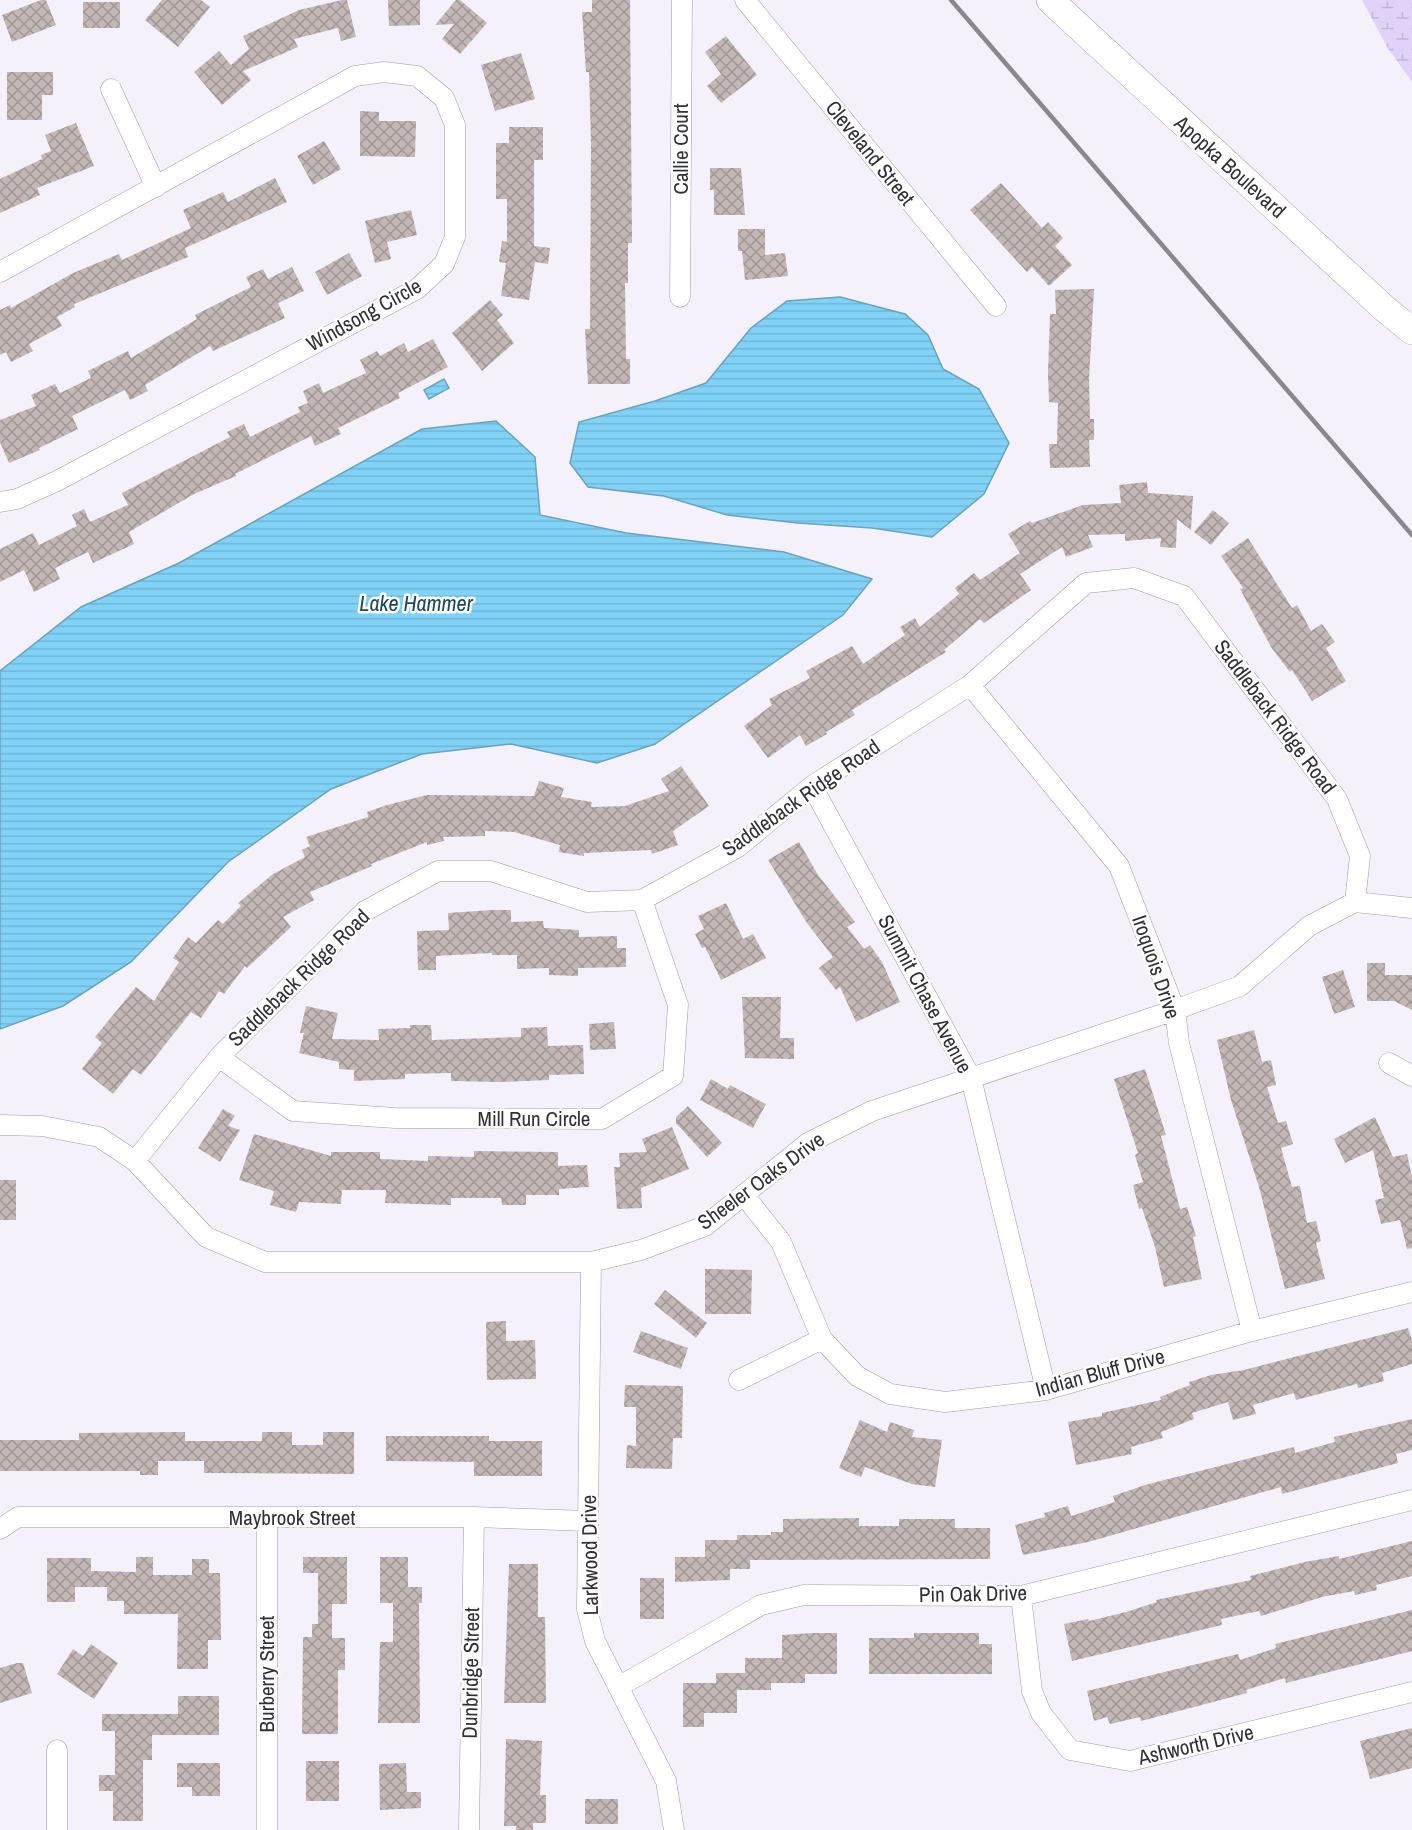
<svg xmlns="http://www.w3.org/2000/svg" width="1412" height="1830" viewBox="0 0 1412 1830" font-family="'Archivo Narrow',sans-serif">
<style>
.wetland{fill:url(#wetland-marsh)}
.water{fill:url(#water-rules);stroke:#69a2bc;stroke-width:1.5}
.building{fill:url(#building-cross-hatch)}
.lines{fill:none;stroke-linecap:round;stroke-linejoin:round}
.street-casing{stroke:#9f9ca5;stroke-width:21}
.secondary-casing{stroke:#9f9ca5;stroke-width:28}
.street{stroke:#fff;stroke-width:20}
.secondary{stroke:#fff;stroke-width:27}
.rail{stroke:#8a878e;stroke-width:4.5}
.labels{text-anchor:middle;stroke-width:5;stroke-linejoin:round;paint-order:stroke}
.street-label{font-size:21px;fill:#323034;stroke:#fff}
.water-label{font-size:22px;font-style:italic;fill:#19485b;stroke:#fff}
</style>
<defs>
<pattern id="wetland-marsh" width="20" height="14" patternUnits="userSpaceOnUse" patternTransform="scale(1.5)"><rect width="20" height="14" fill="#e1d2f9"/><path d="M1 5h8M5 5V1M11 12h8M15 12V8" fill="none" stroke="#c2b5d6"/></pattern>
<pattern id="water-rules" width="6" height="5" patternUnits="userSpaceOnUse" patternTransform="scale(1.5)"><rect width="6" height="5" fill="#80d3f7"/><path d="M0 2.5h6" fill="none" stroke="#6fb5d4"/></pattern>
<pattern id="building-cross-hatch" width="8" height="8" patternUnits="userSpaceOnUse" patternTransform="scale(1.5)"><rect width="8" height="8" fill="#c4b8b7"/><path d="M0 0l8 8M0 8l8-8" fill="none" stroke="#a09696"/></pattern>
</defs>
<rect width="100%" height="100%" fill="#f5f1fb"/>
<path class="wetland" d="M1362 0H1412V82L1387 47Z"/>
<path class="water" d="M840 297 905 314 928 335 943 369 979 389 1009 443 984 494 932 537 872 528 798 523 727 515 664 496 588 487 570 463 579 422 655 401 706 383 751 328 787 301Z
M444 379 449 388 429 399 424 390Z
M496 421 535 457 540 515 626 533 784 552 872 579 843 615 655 744 597 763 511 744 422 754 331 789 228 862 131 962 63 1006 0 1029V671L81 607 179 563 422 429Z"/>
<path class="building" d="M41 0H46L56 25 12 42 2 15Z
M162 0H201L210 7 178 47 145 20Z
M342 0H347L356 37 341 41 338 28 294 39 298 47 243 71 251 80 222 105 194 72 219 51 231 65 249 49 243 36 299 10Z
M388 0H420V25L389 26Z
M456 0H460L487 23 460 54 442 39 454 24 435 25Z
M592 0H630L632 243H628V283H625L626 359H630V384H588L585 329H590L591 144 589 72H586L582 12H592Z
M83 2H120V28H83Z
M726 36 757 75 721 103 707 86 721 74 705 52Z
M521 53 535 99 495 111 481 65Z
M7 72H53V95H42V120H7Z
M360 111 379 112V121H416L415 157 360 156Z
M76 123 94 166 37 188 40 195 0 213V179L42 159 41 155 51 151 45 135Z
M509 127H543V160H534V246L550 248 548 264 535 262 529 300 501 296 506 263 499 262 502 241 507 242V199H496V143H509Z
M324 141 341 169 313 185 297 156Z
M710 168H741L745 215H714V190H710Z
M275 178 287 202 185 248 188 257 74 304 75 307 57 317 62 326 29 344 33 351 11 362 6 352 0 355V310L10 305 11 308 73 273 119 254 122 260 191 228 183 210 223 192 228 202Z
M1001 183 1042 228 1048 222 1063 238 1055 246 1072 265 1049 286 1032 267 1027 272 970 210Z
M411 210 417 235 387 242 391 259 375 263 365 221Z
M738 229H765V255L785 253 788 276 745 280 742 251H738Z
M349 253 362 276 327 295 315 272Z
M292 267 304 291 278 303 285 318 213 351 210 346 145 385 148 391 130 400 125 390 72 416 78 429 39 448 40 450 9 463 0 442V420L36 406 31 395 55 384 60 393 91 378 88 371 128 351 131 358 197 319 195 315 251 287 246 277 263 269 268 279Z
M1094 289 1089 380 1090 419H1094V440H1089L1090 467 1050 468 1049 444H1057L1058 403 1049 402 1048 374 1050 314H1056L1055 290Z
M490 300 503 315 497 320 514 343 482 371 452 333Z
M433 339 448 367 398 393 400 398 338 428 341 434 315 446 311 436 235 474 236 476 194 494 129 532 134 544 93 563 88 552 55 568 60 579 34 592 24 570 0 582V549L33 533 39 545 77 526 72 515 84 509 90 522 128 505 122 493 230 437 227 432 244 424 250 437 300 412 298 407 308 403 303 391 319 383 323 393 366 373 360 360 377 351 380 356 404 343 408 352Z
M1147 482 1148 493 1193 496 1191 530 1177 519 1176 548 1160 547 1161 538 1125 541V534L1088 535 1093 547 1066 557 1062 547 1020 574 1031 590 984 623 980 619 944 650 946 652 852 710 855 715 826 732 827 734 806 746 800 735 768 758 744 726 772 705 769 699 810 678 806 671 852 646 863 664 905 635 900 627 915 618 920 627 959 594 955 588 974 573 980 580 1020 553 1008 534 1030 521 1032 523 1083 505 1121 503 1119 485Z
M1213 510 1229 523 1211 545 1194 532Z
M1248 538 1292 608 1297 605 1311 631 1322 624 1335 642 1326 648 1346 681 1312 701 1292 670 1290 672 1271 647 1240 589 1243 588 1221 556Z
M681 766 709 806 673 831 678 845 652 854 651 850 584 853V856L559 852 560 845 514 832 485 831V836L443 837 444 841 427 845V842L371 864 372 866 310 892 314 900 283 917 291 927 247 968 245 966 224 994 219 991 201 1018 191 1012 141 1075 133 1069 113 1094 82 1069 102 1043 95 1037 136 987 154 1001 179 962 173 958 188 937 196 943 218 920 223 924 241 906 238 903 273 874 305 857 302 850 310 846 306 837 368 817 367 812 387 805 427 795 534 796 539 781 564 788 561 797 592 802 591 807 625 806 669 791 661 779Z
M799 842 818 875 855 922 847 927 864 949 870 945 882 962 900 1002 856 1022 840 987 836 990 819 968 833 957 807 923 768 860Z
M726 903 743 939 753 934 766 958 721 980 705 947 702 948 695 934 704 929 698 916Z
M492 910H511V922L543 921 544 928 579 930V937L617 936V948H626V967L578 968V976L549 975V968L517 969V955H492V953L436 956V970H418L417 931 449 930 448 913Z
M1367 963H1385V975H1412V1010L1394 1001H1367Z
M1343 970 1355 1007 1334 1014 1322 977Z
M742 997H781L780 1038H794V1059L745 1058Z
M306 1006 338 1013 332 1039 379 1040 378 1029 410 1028V1025H431L432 1040 521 1037V1028L547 1027 548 1046 583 1045 584 1074 549 1075V1080L499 1082 451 1081V1073L405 1074V1079L354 1081V1070L339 1069V1062L299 1053 304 1033H300Z
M614 1022 616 1049 590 1050 589 1024Z
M1254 1030 1262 1062 1271 1060 1276 1085 1267 1087 1278 1123 1286 1121 1293 1144 1281 1148 1292 1187 1300 1186 1307 1223 1316 1221 1321 1241 1316 1243 1325 1279 1285 1289 1259 1187 1231 1100 1217 1040Z
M1145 1069 1166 1135 1161 1136 1180 1209 1187 1207 1196 1236 1193 1237 1202 1279 1164 1287 1155 1247 1142 1208 1139 1209 1133 1185 1143 1182 1135 1155 1138 1153 1114 1079Z
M711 1079 728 1089 730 1085 766 1104 753 1128 700 1100Z
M688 1106 722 1143 707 1157 676 1123V1117Z
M223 1109 235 1116 228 1126 240 1130 220 1162 198 1148Z
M1375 1117 1393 1157 1407 1154 1412 1177V1248L1407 1249 1400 1220 1381 1224 1375 1200 1384 1198 1373 1150 1345 1163 1334 1139Z
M672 1127 689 1169 641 1188 642 1208 617 1209 614 1167H620L619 1153 647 1152 642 1139Z
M254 1134 331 1156V1152H380V1159L428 1161V1156L474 1157V1151L558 1152V1166L587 1165 589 1187 559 1189V1195H526V1205H502L501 1198H451V1205L385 1203 386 1190H342L341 1204 299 1202 296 1212 270 1205 274 1191 239 1180Z
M0 1180H16V1220H0Z
M705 1269 752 1270 751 1314H705Z
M665 1290 707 1323 696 1338 654 1304Z
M506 1321V1341L535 1340 536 1379 487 1380 486 1322Z
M1408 1328 1412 1340V1364L1382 1373 1384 1381 1358 1388 1357 1384 1296 1400 1294 1393 1253 1405 1256 1414 1233 1420 1228 1402 1192 1413 1194 1419 1161 1432 1163 1438 1131 1447 1132 1454 1076 1465 1068 1422 1102 1416V1413L1161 1400 1160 1397 1190 1385 1189 1382 1211 1375 1244 1370Z
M641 1331 688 1348 681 1369 633 1352Z
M625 1385 683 1386 682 1438H673L672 1469 626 1468 627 1445 636 1446V1407H624Z
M1412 1419V1450L1396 1454 1398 1463 1282 1494 1281 1487 1088 1542 1023 1555 1015 1525 1045 1517 1044 1513 1068 1506 1071 1516 1115 1502 1113 1496 1145 1485 1294 1447 1295 1453 1335 1442 1334 1437Z
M860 1420 887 1432 890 1422 914 1430 912 1437 942 1440 935 1487 912 1484 865 1467 861 1477 839 1468Z
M185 1432V1441H262V1432H292V1445H323V1432H354V1474L204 1473V1461H158V1475H140V1471H0V1440H79V1433Z
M386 1436H489V1441H542V1476H474V1462L386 1461Z
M859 1518V1526H899V1519H955V1528H990V1559L750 1560V1569H730V1580L675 1582V1557H705V1540H737V1535H771V1532H783V1519Z
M1412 1541V1576L1376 1585 1377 1590 1355 1595 1354 1591 1322 1597 1261 1616 1259 1611 1221 1619 1222 1625 1072 1661 1064 1624 1088 1619 1089 1621 1126 1612 1157 1602 1156 1600 1251 1580 1250 1576 1305 1562 1339 1556V1559Z
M136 1557H153V1575H192V1559H209V1573H220L221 1640H208V1669H177L178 1614H124V1601H107V1587H75V1602H47V1558H91V1571L136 1572Z
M303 1557H347V1604H332V1638H345V1670H338V1734H302L303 1637H312V1624H318V1573H303Z
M380 1557H408V1587H422V1603H419L420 1723H378L380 1642H393V1603H380Z
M509 1564H538V1617H545L546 1703H504Z
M640 1578H664V1619H640Z
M1412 1610V1651L1286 1683 1285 1678 1246 1690 1247 1693 1141 1721 1140 1717 1110 1724 1107 1717 1094 1721 1087 1691 1238 1654 1240 1660 1276 1648 1275 1644Z
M813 1633H837V1674H805V1683H771V1690H737V1713H704V1727H683V1683H716V1673H745V1658H782V1635Z
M914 1633H979V1644H992V1674H869V1638H914Z
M91 1644 118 1663 94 1699 57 1674 73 1649 83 1656Z
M17 1663H23L32 1693 0 1703V1668Z
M178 1696H219V1735H152V1760H143V1821H113V1791H99V1775H115V1731H102V1714H178Z
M1412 1728V1768L1370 1779 1360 1741Z
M506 1739 542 1741 540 1795H546V1823H533V1830H516V1826H504Z
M306 1761H339V1801H306Z
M177 1763H220V1796H192V1787H177Z
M406 1763 407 1792H421V1808L380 1810 379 1764Z
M585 1799H618V1824H585Z"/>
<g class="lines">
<defs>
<path id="street" d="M745 0 996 306
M111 89 156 187
M0 272 355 76 384 72 417 76 444 98 455 125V237L444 264 417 289 57 481 17 499 0 502
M680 297 682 0
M970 685 1119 866 1175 1010 1179 1043 1252 1331
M812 786 971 1078 1046 1390
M219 1057 293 1111 395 1118 602 1119 673 1076 678 1005 642 900
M1389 1063 1412 1076
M0 1125 42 1126 99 1137 135 1161 206 1237 265 1262H591L641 1250 705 1226 808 1143 872 1111 1175 1010 1240 986 1309 926 1355 902 1412 908
M135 1161 219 1057 365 911 438 871H491L587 902 642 900 738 847 812 786 970 685 1086 583 1134 578 1184 596 1337 799 1360 856 1355 902
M744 1195 781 1242 822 1339 857 1376 890 1394 945 1402 1046 1390 1252 1331 1412 1292
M591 1262 587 1609 595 1641 666 1781 674 1830
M739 1380 822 1339
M267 1519V1830
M0 1529 18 1517H474L588 1521
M1021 1596 1032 1691 1041 1713 1070 1750 1130 1761 1412 1692
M618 1687 761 1605 804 1595 1021 1596 1412 1500
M57 1830V1750
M469 1830 474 1517"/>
<path id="secondary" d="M1050 0 1385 309 1412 331"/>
</defs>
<use href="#street" class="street-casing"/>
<use href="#secondary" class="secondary-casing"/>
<use href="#street" class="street"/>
<use href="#secondary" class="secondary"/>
<path class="rail" d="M951 0 1412 535"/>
</g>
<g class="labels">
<g class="street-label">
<text transform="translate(681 149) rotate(-90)" y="7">Callie Court</text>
<text transform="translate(870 153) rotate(51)" y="7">Cleveland Street</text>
<text transform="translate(1230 167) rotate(42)" y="7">Apopka Boulevard</text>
<text transform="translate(364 315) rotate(-29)" y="7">Windsong Circle</text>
<text transform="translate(1275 717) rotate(53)" y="7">Saddleback Ridge Road</text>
<text transform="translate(801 798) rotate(-35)" y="7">Saddleback Ridge Road</text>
<text transform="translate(1156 967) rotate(71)" y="7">Iroquois Drive</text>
<text transform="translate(299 978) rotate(-44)" y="7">Saddleback Ridge Road</text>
<text transform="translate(925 994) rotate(62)" y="7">Summit Chase Avenue</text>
<text x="534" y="1126">Mill Run Circle</text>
<text transform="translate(761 1181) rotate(-36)" y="7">Sheeler Oaks Drive</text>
<text transform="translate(1100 1373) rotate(-15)" y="7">Indian Bluff Drive</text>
<text x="292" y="1525">Maybrook Street</text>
<text transform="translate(590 1555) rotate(-91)" y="7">Larkwood Drive</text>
<text transform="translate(973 1594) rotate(-1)" y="7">Pin Oak Drive</text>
<text transform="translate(471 1673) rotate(-89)" y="7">Dunbridge Street</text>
<text transform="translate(267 1674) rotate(-90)" y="7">Burberry Street</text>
<text transform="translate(1196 1745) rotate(-13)" y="7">Ashworth Drive</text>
</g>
<g class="water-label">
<text x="416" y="611">Lake Hammer</text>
</g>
</g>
</svg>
